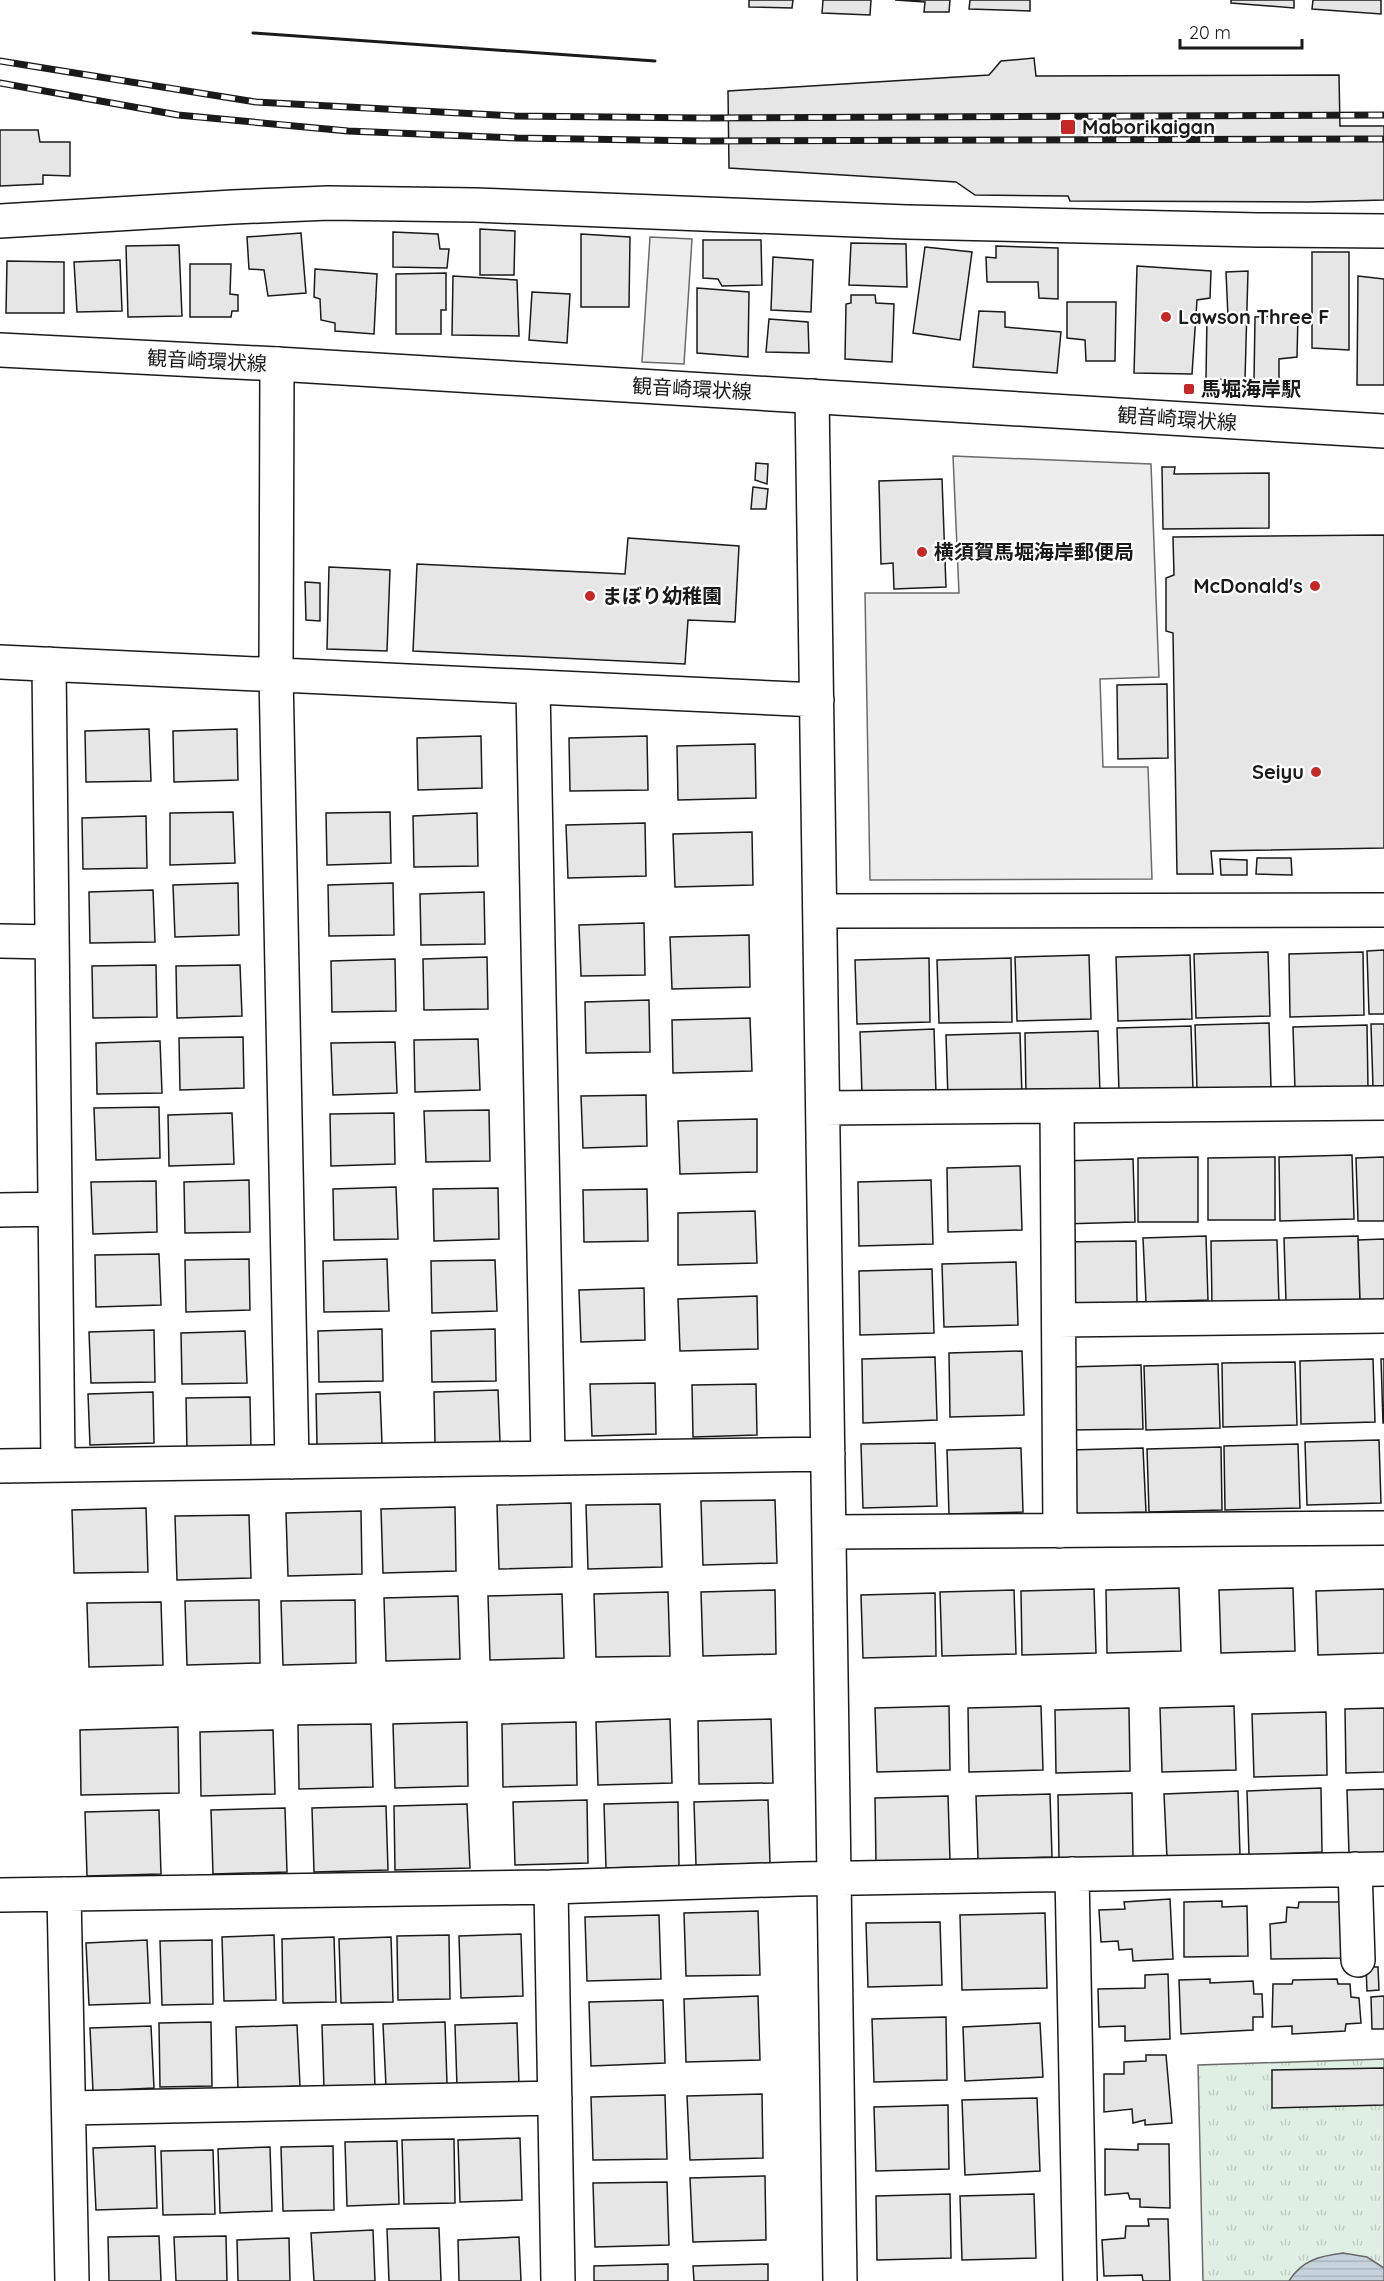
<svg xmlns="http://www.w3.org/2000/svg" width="1384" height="2281" viewBox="0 0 1384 2281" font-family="Quicksand,'Noto Sans JP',sans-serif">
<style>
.park{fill:url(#park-tufts);stroke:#6a6a6a;stroke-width:1.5}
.parking{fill:#ededed;stroke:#6a6a6a;stroke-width:1.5}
.water{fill:url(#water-rules);stroke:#6a6a6a;stroke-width:1.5}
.building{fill:#e6e6e6;stroke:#1a1a1a;stroke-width:1.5}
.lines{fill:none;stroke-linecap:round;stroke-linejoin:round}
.minor-casing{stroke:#1a1a1a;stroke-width:36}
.major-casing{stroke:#1a1a1a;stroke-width:36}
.minor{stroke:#fff;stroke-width:33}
.major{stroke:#fff;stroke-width:33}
.rail-casing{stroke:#1a1a1a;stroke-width:7}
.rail{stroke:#fff;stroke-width:4.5;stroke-dasharray:14;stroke-linecap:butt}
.wall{stroke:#1a1a1a;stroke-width:3}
.poi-dot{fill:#c62828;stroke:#fff;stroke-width:2}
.labels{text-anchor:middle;stroke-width:4.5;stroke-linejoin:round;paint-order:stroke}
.poi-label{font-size:20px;font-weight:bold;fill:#1a1a1a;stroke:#fff;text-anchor:start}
.street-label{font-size:20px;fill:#1a1a1a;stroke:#fff}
</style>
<defs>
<pattern id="park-tufts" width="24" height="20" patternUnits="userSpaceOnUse" patternTransform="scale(1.5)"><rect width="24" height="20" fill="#e0efe3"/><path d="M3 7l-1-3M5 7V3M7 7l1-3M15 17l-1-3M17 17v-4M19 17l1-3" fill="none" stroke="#c0ccc2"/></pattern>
<pattern id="water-rules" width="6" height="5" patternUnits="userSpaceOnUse" patternTransform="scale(1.5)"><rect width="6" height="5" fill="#c6d2dc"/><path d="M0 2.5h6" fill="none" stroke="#aab4bc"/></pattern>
</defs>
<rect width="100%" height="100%" fill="#fff"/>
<path class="park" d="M1384 2059V2281H1203L1198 2065Z"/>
<path class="parking" d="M650 237 692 239 684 364 642 362Z
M953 456 1151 464 1159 677 1100 679 1103 767H1148L1152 879 870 880 865 593H959Z"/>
<path class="water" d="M1343 2253 1367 2257 1384 2268V2281H1289C1302 2260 1320 2256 1343 2253Z"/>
<path class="building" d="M749 0H793L792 8 749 7Z
M823 0H871L870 15 822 13Z
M895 0H950L949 12H924L925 2Z
M970 0H1030V11L969 9Z
M1231 0H1294V8L1231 3Z
M1313 0H1381V14L1312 9Z
M1034 58 1036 76 1339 75 1340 126H1384V200L1308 202 1070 201 1068 196 975 195 956 182 729 168 728 91 989 75 1001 61Z
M0 130H38L40 142H70V176L43 175V184L0 186Z
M480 229 515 231 514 275H480Z
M393 232 438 234 440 249H449L447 268 393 267Z
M301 233 306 293 268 296 264 270 249 269 247 237Z
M581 234 630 237 629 307H581Z
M703 240H761L762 285 722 286 718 279 703 278Z
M851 243 906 244 907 287 849 285Z
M179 245 182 316 128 317 126 246Z
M996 246 1058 248V299L1039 298 1038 282H987L986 257 996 258Z
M925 247 972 252 960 340 913 333Z
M1312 252H1349V350L1312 348Z
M773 257 813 260 811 312 771 310Z
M120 260 122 311 77 312 74 262Z
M7 261 64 262V313H6Z
M190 264H231L230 294 238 295V311H232L231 317H190Z
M1137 266 1211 271 1210 298 1197 300 1192 374 1134 373Z
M315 269 377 274 374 334 335 331V323L321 320 320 299 314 297Z
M1248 271 1245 380 1206 379 1207 315 1228 317 1226 272Z
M446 273V310H441V334H396V274Z
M453 276 517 280 519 336 452 335Z
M1358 276 1384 279V385H1357Z
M697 288 749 292 748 357 697 353Z
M532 292 570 294 567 343 529 340Z
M851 295H875L876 303 894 304 892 362 845 359 846 304 851 303Z
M1067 302H1116L1115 361H1086L1085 340 1067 338Z
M979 311 1005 312V327L1061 332 1057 373 973 367Z
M1298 315 1297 357 1279 359V382L1254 381 1255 317Z
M769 319 808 322 809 353 766 352Z
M756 463 768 464 767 484 755 480Z
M1162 467H1175L1174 474 1269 473V528L1163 529Z
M942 479 946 587 894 589 893 563 881 564 879 481Z
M753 487 768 489 766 509H751Z
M1384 535V848L1211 851 1213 874H1177L1173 633 1166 631V578L1174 575 1173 537Z
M628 538 739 546 735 622 688 620 685 664 413 651 417 564 625 574Z
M329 567 390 570 387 651 327 649Z
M305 582 320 583V621L306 620Z
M1167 684 1168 758 1118 759 1117 685Z
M149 729 151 781 86 782 85 731Z
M237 729 238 780 174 782 173 731Z
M481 736 482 788 418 790 417 738Z
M647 736 648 790 570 791 569 738Z
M755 744 756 798 678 800 677 746Z
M233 812 235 863 170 865V813Z
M390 812 391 863 327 865 326 813Z
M477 813 478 866 414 867 413 816Z
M146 816 147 868 83 869 82 818Z
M645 823 646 876 568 878 566 825Z
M752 832 753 885 675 887 673 834Z
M1257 858H1291L1292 875 1256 874Z
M1220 859 1247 860V875H1221Z
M238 883 239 935 175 937 173 885Z
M393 883 394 935 329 936 328 885Z
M153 890 155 942 90 943 89 892Z
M484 892 485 944 421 945 420 894Z
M644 923 645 975 581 976 579 925Z
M749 935 750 987 672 989 670 937Z
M1384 950V1014H1369L1367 951Z
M1268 952 1270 1016 1196 1018 1194 954Z
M1363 952 1364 1015 1290 1017 1289 954Z
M1089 955 1091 1019 1017 1021 1015 957Z
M1190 955 1192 1019 1118 1021 1116 957Z
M487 957 488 1009 424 1010 423 959Z
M929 958 930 1022 857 1024 855 960Z
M1011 958 1012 1022 939 1023 937 960Z
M395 959 396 1011 332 1012 331 961Z
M156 965 157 1017 93 1018 92 966Z
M240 965 242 1016 177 1018 176 966Z
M649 1000 650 1052 586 1053 585 1002Z
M750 1018 752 1071 673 1073 672 1020Z
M1269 1023 1271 1087 1197 1089 1195 1025Z
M1371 1024H1384V1087H1373Z
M1367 1025 1368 1088 1295 1090 1293 1027Z
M1191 1026 1193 1090 1119 1092 1117 1028Z
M934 1029 936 1093 862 1095 860 1032Z
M1098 1031 1100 1094 1026 1096 1025 1033Z
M1020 1033 1022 1097 948 1099 946 1035Z
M243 1037 244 1088 180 1090 179 1038Z
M478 1039 480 1090 415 1092 414 1040Z
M160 1041 162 1093 97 1094 96 1043Z
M395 1042 397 1093 333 1095 331 1043Z
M646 1095 647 1146 583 1148 581 1096Z
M159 1107 160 1158 96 1160 94 1108Z
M489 1110 490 1161 426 1162 424 1111Z
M232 1113 234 1164 169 1166 168 1115Z
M394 1113 395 1164 331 1166 330 1114Z
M757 1119V1172L680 1174 678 1121Z
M1352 1155 1354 1219 1280 1221 1279 1157Z
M1198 1157V1222H1138V1158Z
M1275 1157V1220H1208V1158Z
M1384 1157V1221H1358L1356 1158Z
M1133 1159 1135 1222 1061 1224 1060 1161Z
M1020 1166 1022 1230 948 1232 947 1168Z
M249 1180 250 1232 185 1233 184 1182Z
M931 1180 933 1244 859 1246 858 1182Z
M156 1181 157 1232 93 1234 91 1182Z
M396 1187 398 1239 334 1240 333 1189Z
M498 1188 499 1239 434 1241 433 1189Z
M647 1189 648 1241 584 1242 583 1190Z
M755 1211 757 1263 678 1265V1213Z
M1206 1236 1208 1300 1146 1302 1143 1238Z
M1358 1236 1360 1300 1286 1302 1284 1238Z
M1384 1239V1303L1360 1304 1358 1240Z
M1277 1240 1279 1304 1212 1306 1211 1241Z
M1136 1241 1137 1304 1063 1306 1062 1242Z
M159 1254 161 1305 96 1307 95 1255Z
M249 1259 250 1310 186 1312 185 1260Z
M387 1259 389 1311 324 1312 323 1261Z
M495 1260 497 1311 432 1313 431 1261Z
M1016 1262 1018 1325 944 1327 942 1264Z
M932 1269 934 1333 860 1335 859 1271Z
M644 1288 645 1340 581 1342 579 1290Z
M757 1296 758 1349 680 1351 678 1299Z
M382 1329 383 1381 319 1382 318 1331Z
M495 1329 496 1381 432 1382 431 1331Z
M154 1330 155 1382 91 1383 89 1332Z
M245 1331 247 1383 182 1384 181 1333Z
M1022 1351 1024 1415 950 1417 949 1353Z
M935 1357 937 1420 863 1423 862 1359Z
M1373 1359 1375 1422 1301 1424 1300 1361Z
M1381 1359H1384V1423H1383Z
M1295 1362 1297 1425 1223 1427 1222 1363Z
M1218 1364 1220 1428 1146 1430 1144 1366Z
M1141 1365 1143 1429 1069 1430 1067 1367Z
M655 1383 656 1434 592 1436 590 1384Z
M756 1384 757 1435 693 1437 692 1385Z
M498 1390 500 1442 435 1444 434 1392Z
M153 1392 154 1443 90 1445 88 1394Z
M380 1392 382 1444 317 1445 316 1394Z
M250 1397 251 1448 187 1450 186 1398Z
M1379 1440 1381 1503 1307 1505 1305 1442Z
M935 1443 937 1506 863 1508 861 1444Z
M1298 1444 1300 1508 1225 1510 1224 1446Z
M1221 1447 1222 1510 1149 1512 1147 1449Z
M1021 1448 1023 1512 949 1514 947 1450Z
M1143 1448 1146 1512 1072 1514 1070 1450Z
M775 1500 777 1563 703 1565 701 1501Z
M571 1503 572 1567 499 1569 497 1505Z
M660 1504 662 1567 588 1569 586 1505Z
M455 1507 456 1571 383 1573 381 1509Z
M146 1508 148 1572 74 1573 72 1510Z
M361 1511 362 1574 288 1576 286 1513Z
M249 1515 251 1578 177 1580 175 1516Z
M1179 1588 1181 1651 1107 1653 1106 1590Z
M1293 1588 1295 1651 1221 1653 1219 1590Z
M1094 1589 1096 1653 1022 1655 1021 1591Z
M1384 1589V1653L1318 1655 1316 1591Z
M775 1590 776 1654 703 1656 701 1592Z
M1014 1590 1016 1654 942 1656 940 1592Z
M668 1592 670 1656 596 1657 594 1594Z
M935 1593 936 1656 863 1658 861 1595Z
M562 1594 564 1658 490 1660 488 1596Z
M458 1596 460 1659 386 1661 384 1598Z
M259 1600 260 1663 187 1665 185 1601Z
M355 1600 356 1663 283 1665 281 1601Z
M161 1602 163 1665 89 1667 87 1603Z
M949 1706 950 1770 877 1772 875 1708Z
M1041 1706 1043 1770 969 1772 968 1708Z
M1234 1706 1236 1770 1162 1772 1160 1708Z
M1129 1708 1130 1771 1056 1773 1055 1710Z
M1384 1708V1772L1346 1773 1345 1709Z
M1326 1712 1327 1775 1254 1777 1252 1714Z
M670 1719 672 1783 598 1785 596 1722Z
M771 1719 773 1783 699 1784 698 1721Z
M467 1722 468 1786 395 1788 393 1724Z
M576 1722 577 1785 503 1787 502 1724Z
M371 1724 373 1787 299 1789 298 1725Z
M178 1727 179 1793 81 1795 80 1730Z
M273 1730 275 1794 201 1796 200 1732Z
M1321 1788 1322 1852 1249 1855 1247 1791Z
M1384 1789V1853L1349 1854 1347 1790Z
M1238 1791 1240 1855 1167 1858 1164 1794Z
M1132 1793 1133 1857 1059 1859 1058 1795Z
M1050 1794 1052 1857 978 1859 976 1796Z
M948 1796 950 1860 876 1862 875 1798Z
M587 1800 588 1863 515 1865 513 1802Z
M768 1800 770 1863 696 1865 694 1802Z
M678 1802 679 1866 606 1868 604 1804Z
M467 1804 470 1868 395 1870 394 1806Z
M386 1806 388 1870 314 1872 312 1808Z
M285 1808 287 1872 213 1874 211 1810Z
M159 1810 161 1874 87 1876 85 1812Z
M1170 1899 1173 1959 1133 1961 1132 1949 1119 1950 1118 1941 1101 1942 1099 1910 1125 1909 1124 1902Z
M1222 1901V1907L1247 1906 1248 1956 1184 1957V1902Z
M1299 1902H1341L1343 1958 1271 1959 1270 1924 1286 1922 1287 1907 1298 1908Z
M758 1911 760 1975 686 1976 684 1913Z
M1045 1913 1047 1988 962 1990 960 1915Z
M659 1915 661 1979 587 1981 585 1917Z
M940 1922 942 1985 868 1987 866 1923Z
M521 1934 523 1996 461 1998 459 1936Z
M274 1935 276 2000 224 2001 222 1937Z
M449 1935 450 1999 398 2000 397 1936Z
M334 1937 336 2002 283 2003 282 1939Z
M391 1937 393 2002 341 2003 339 1939Z
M147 1940 150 2003 89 2005 86 1943Z
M212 1940 213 2004 162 2005 160 1941Z
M1366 1967H1378L1379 1990 1367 1991Z
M1168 1974 1170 2039 1125 2041V2026L1099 2027 1098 1989 1145 1988V1975Z
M1210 1979V1983L1253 1981 1254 1994H1262L1263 2017H1253V2030L1181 2034 1179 1980Z
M1337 1979 1338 1984H1350L1351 1997 1359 1998 1361 2023 1346 2024 1345 2031 1292 2034V2026L1272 2027 1273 1984H1292L1293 1980Z
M758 1996 760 2060 686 2062 684 1999Z
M1384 1996V2029H1372L1371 1997Z
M663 2000 665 2063 591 2066 589 2002Z
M946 2017 947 2080 874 2082 872 2019Z
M211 2022 212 2086 160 2087 159 2023Z
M445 2022 447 2084 386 2086 383 2024Z
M517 2023 519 2085 457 2087 455 2025Z
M1040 2023 1043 2077 965 2081 963 2027Z
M373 2024 375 2088 324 2089 322 2025Z
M297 2025 300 2086 238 2089 236 2027Z
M151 2026 154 2088 93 2091 90 2028Z
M1146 2055H1166L1172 2123 1145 2125V2120L1133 2123 1132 2109 1104 2112V2074H1124V2062L1146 2061Z
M1384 2068V2105L1272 2108V2070Z
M762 2094 763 2158 690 2160 687 2096Z
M665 2095 667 2159 593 2160 591 2097Z
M1037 2098 1040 2171 965 2175 962 2100Z
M948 2105 949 2169 876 2171 874 2107Z
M520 2138 522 2200 460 2202 458 2140Z
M454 2139 455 2203 404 2204 402 2140Z
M397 2141 399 2204 347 2206 345 2142Z
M1138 2144H1169L1170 2208 1140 2207V2199H1130L1128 2193 1105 2195V2149L1138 2150Z
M155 2146 157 2208 96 2210 93 2148Z
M333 2146 334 2210 283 2211 281 2147Z
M270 2147 272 2211 220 2213 218 2149Z
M213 2150 215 2214 163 2215 161 2151Z
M765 2176 766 2240 693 2242 690 2178Z
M667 2182 669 2245 595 2247 593 2183Z
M950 2194 951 2258 877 2260 876 2196Z
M1034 2194 1036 2258 962 2260 960 2196Z
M1148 2219H1168L1170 2281H1143L1142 2275 1104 2276 1102 2240 1125 2238 1126 2226H1149Z
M439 2228 441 2281H389L387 2229Z
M373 2230 375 2281H314L311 2233Z
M159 2236 161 2281H109L108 2237Z
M226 2236 227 2281H176L174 2237Z
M519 2237 521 2281H459L458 2240Z
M289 2238 290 2281H238L237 2240Z
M668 2264V2281H594V2266Z
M768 2264V2281H694L693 2266Z"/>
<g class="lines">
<defs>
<path id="minor" d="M0 221 233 207 328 203 475 205 907 222 1258 230 1384 231
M277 364 276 674 292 1462
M812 396 840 2281
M0 662 817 700
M49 664 58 1465
M533 687 548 1458
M820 911 1384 910
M0 941 52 942
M1057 1106 1060 1531
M823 1108 1384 1103
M0 1210 55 1209
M1059 1320 1384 1316
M0 1466 828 1454
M829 1532 1384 1528
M1355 1869 1358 1960
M1072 1874 1080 2281
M551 1887 558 2281
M64 1894 72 2281
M0 1895 551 1887 798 1879 1384 1869
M69 2108 555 2098"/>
<path id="major" d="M0 350 277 364 1384 431"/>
</defs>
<use href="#minor" class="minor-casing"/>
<use href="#major" class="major-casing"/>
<use href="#minor" class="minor"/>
<use href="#major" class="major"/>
<defs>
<path id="rail" d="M0 61 256 102 515 116 704 118 1384 115
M0 83 178 115 348 131 517 138 704 141 1384 139"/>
</defs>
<use href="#rail" class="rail-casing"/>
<use href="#rail" class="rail"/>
<path class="wall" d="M253 33 655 61"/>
</g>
<g class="poi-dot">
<rect x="1060" y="119" width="16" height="16" rx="3"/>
<circle cx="1166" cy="317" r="6"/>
<rect x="1183" y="383" width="12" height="12" rx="3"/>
<circle cx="922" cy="552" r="6"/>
<circle cx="1315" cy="586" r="6"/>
<circle cx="590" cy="596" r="6"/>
<circle cx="1316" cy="772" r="6"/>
</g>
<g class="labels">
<g class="poi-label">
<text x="1082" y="134">Maborikaigan</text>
<text x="1178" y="324">Lawson Three F</text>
<text x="1201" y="396">馬堀海岸駅</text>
<text x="934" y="559">横須賀馬堀海岸郵便局</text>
<text x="1303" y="593" text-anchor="end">McDonald's</text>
<text x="602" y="603">まぼり幼稚園</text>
<text x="1304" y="779" text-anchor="end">Seiyu</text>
</g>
<g class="street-label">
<text transform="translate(207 361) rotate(3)" y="7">観音崎環状線</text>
<text transform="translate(692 389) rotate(3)" y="7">観音崎環状線</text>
<text transform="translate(1177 419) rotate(4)" y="7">観音崎環状線</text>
</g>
</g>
<path d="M1180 39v9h122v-9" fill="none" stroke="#1a1a1a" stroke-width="3"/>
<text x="1189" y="39" font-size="18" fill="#1a1a1a" stroke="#ffffff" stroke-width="4.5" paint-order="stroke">20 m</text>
</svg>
